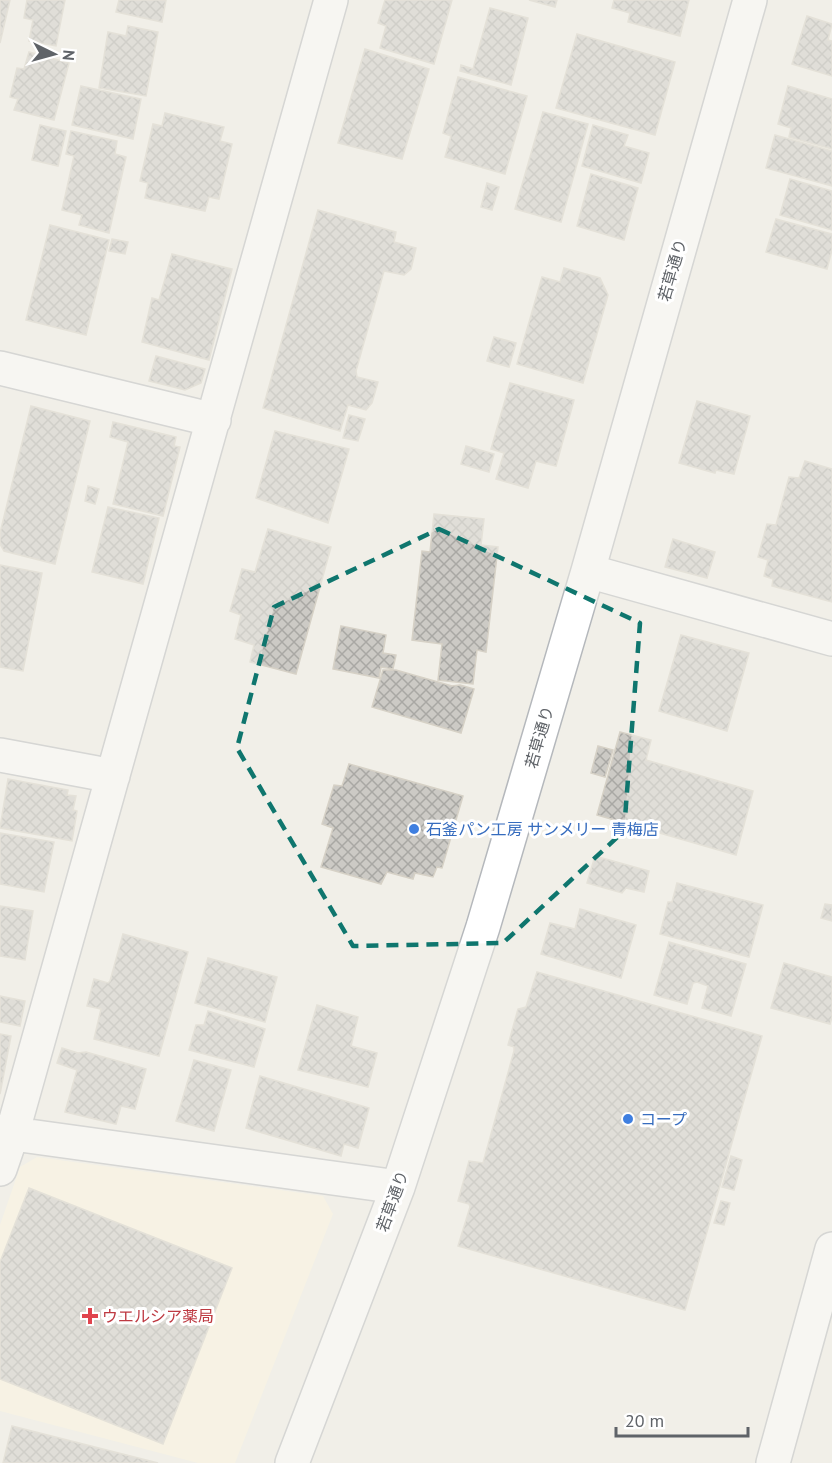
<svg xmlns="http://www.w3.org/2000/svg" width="832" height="1463" viewBox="0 0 832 1463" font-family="'PT Sans','Noto Sans JP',sans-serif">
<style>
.commercial{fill:#fef7e0}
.building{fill:url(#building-cross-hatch);stroke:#d6d1c6;stroke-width:1.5}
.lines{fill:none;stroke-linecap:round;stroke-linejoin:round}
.minor-casing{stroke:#b5b8bc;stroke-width:36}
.minor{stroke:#fff;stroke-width:33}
.marked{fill:none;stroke:#0f766e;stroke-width:4.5;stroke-dasharray:12 8;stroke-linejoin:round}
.shop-dot{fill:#3f7fe0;stroke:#fff;stroke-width:2}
.health-dot{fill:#e0444e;stroke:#fff;stroke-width:2}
.labels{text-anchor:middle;stroke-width:6;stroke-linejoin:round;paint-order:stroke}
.street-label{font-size:16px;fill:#5f6368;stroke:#fff}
.shop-label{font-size:16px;fill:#366cbe;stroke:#fff;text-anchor:start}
.health-label{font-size:16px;fill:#be3a42;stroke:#fff;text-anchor:start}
</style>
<defs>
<pattern id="building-cross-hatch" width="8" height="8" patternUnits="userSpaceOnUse" patternTransform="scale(1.5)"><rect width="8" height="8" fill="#cccac5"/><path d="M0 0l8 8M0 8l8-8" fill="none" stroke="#a9a8a4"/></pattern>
</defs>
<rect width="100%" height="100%" fill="#f1efe8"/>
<path class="commercial" d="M37 1157 323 1196 333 1214 235 1463H198L0 1411V1225L20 1167Z"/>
<path class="building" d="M0 0H10L0 43Z
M27 0H65L56 46 29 41 33 20 24 18Z
M119 0H166L162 22 116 12Z
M385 0H452L434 64 380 48 386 26 378 23Z
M529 0H557L555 7Z
M614 0H689L680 36 628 22 630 13 612 8Z
M490 8 528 18 511 85 460 71 461 65 473 69Z
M807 16 832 24 828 40 832 41V76L792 64Z
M128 26 158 32 146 96 99 88 108 32 126 36Z
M577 34 675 62 655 135 556 108Z
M365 49 429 69 402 159 338 143Z
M29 52 69 63 54 120 14 110 18 99 10 97 17 68 24 69Z
M458 77 527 96 505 174 445 157 451 136 443 133Z
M81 86 141 99 133 139 72 125Z
M788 86 832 99V149L789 137 791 128 778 124Z
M543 112 588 124 561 222 515 209Z
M165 113 224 127 220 141 232 144 219 199 209 197 205 211 145 198 148 183 140 181 153 124 162 126Z
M40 125 66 131 58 166 32 160Z
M593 125 628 135 624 146 649 153 641 183 582 166Z
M71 131 117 141 115 154 126 157 109 233 79 225 82 215 62 210 74 156 66 154Z
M775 135 832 151V186L766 168Z
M591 174 638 188 624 240 577 226Z
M790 179 832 191V230L780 215Z
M487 183 499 187 492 210 481 207Z
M318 210 396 232 394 242 416 248 411 269 404 275 384 271 356 371 357 377 378 382 372 403 366 410 348 405 340 431 263 408Z
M776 219 832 234V250L827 269 766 252Z
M50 225 109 240 86 335 26 320Z
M112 239 128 242 125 254 109 251Z
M172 254 232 269 209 360 142 342 152 298 159 300Z
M564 268 600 278 608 295 583 383 517 364 542 277 560 282Z
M494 337 516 343 509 367 487 361Z
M156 356 205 369 201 383 185 390 149 381Z
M510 383 574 400 556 466 536 461 528 488 496 479 504 453 491 449Z
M697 401 750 416 734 474 716 470 715 473 679 463Z
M31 406 90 421 55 564 4 551 0 544V533Z
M349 415 365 419 358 441 343 438Z
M113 422 176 437 174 446 180 447 163 516 113 504 128 442 110 437Z
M275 431 349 449 328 523 256 498Z
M466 446 494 454 489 472 461 464Z
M805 461 832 469V602L772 586 773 579 764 576 768 560 758 557 767 524 776 525 789 477 799 478Z
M88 486 99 489 95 504 85 501Z
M108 507 159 518 143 584 92 572Z
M434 514 484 519 481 545 498 547 486 652 477 650 473 684 438 680 442 644 412 640 422 551 430 552Z
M268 529 331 547 296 674 250 662 254 645 235 639 241 615 230 611 242 569 255 572Z
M673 539 715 552 707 578 665 567Z
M0 565 42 573 23 671 0 667Z
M341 626 386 635 383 653 396 655 393 669 381 667 379 678 333 669Z
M681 635 749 653 727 731 659 711Z
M383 670H396L452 686 460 685 474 689 461 733 372 707Z
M620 732 651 740 646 760 753 791 736 855 597 815Z
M598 746 613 750 605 777 591 773Z
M349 764 463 796 442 868 437 867 433 877 415 873 413 879 387 872 381 884 321 867 333 828 322 824 334 785 342 786Z
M8 779 68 790 67 795 76 796 73 810 77 811 72 841 0 828Z
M0 833 54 842 44 892 0 884Z
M595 856 649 871 644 892 626 888 622 893 587 883Z
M677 883 763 905 749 957 660 934 668 902H672Z
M825 904 832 905V921L821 918Z
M0 906 33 911 25 960 0 956Z
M580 909 636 925 621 978 541 954 550 923 575 929Z
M123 934 188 952 159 1056 94 1039 101 1009 87 1006 94 979 108 983 110 981Z
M669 942 746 964 731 1016 702 1008 708 986 697 982 693 983 687 1004 654 995Z
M208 958 277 977 265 1022 195 1003Z
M784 963 832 977V1017L830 1024 771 1008Z
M537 972 762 1036 685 1310 458 1246 470 1207 469 1204 458 1201 469 1161 483 1163 514 1051V1047L508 1045 518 1009 526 1007Z
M0 996 25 1001 20 1026 0 1022Z
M317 1005 358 1017 351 1046 377 1053 368 1087 298 1070Z
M208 1011 265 1029 254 1067 189 1050 196 1025H204Z
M0 1034 11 1036 0 1094Z
M62 1048 78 1053 86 1052 146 1069 135 1109 121 1106 116 1124 65 1112 77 1070 57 1063Z
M194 1060 231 1070 214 1131 176 1121Z
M260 1076 369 1108 358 1148 344 1144 341 1156 246 1128Z
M731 1156 742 1160 734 1190 722 1187Z
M29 1188 232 1268 163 1444 0 1379V1262Z
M721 1201 730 1203 724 1225 714 1223Z
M12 1426 158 1463H3Z"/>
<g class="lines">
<defs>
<path id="minor" d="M0 368 214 420
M588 571 832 639
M0 755 113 776
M0 1132 398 1187
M0 1169 12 1134 331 0
M292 1463 398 1187 483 927 588 571 750 0
M773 1463 832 1249"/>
</defs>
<use href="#minor" class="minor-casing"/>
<use href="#minor" class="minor"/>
</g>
<path d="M0 0H832V1463H0ZM439 529 640 623 624 831 503 943 353 946 237 748 274 607Z" fill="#f1efe8" fill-opacity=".55" fill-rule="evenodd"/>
<path class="marked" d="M439 529 640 623 624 831 503 943 353 946 237 748 274 607Z"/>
<g class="shop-dot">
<circle cx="414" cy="829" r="6"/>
<circle cx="628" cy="1119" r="6"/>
</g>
<path class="health-dot" d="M87 1307h6v6h6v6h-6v6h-6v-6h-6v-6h6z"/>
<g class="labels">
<g class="street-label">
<text transform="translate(672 270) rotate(-74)" y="6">若草通り</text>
<text transform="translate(539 737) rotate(-74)" y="6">若草通り</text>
<text transform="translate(392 1201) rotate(-70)" y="6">若草通り</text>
</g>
<g class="shop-label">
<text x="426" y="835">石釜パン工房 サンメリー 青梅店</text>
<text x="640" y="1125">コープ</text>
</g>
<g class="health-label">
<text x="102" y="1322">ウエルシア薬局</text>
</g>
</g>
<g transform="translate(54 54) rotate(95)" stroke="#ffffff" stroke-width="4.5" paint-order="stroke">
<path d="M0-4.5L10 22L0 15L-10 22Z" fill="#5f6368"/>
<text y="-9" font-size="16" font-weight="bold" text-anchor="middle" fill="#5f6368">N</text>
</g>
<path d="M616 1427v9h132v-9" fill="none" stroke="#5f6368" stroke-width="3"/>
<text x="625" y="1427" font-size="18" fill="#5f6368" stroke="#ffffff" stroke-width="4.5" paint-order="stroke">20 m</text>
</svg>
